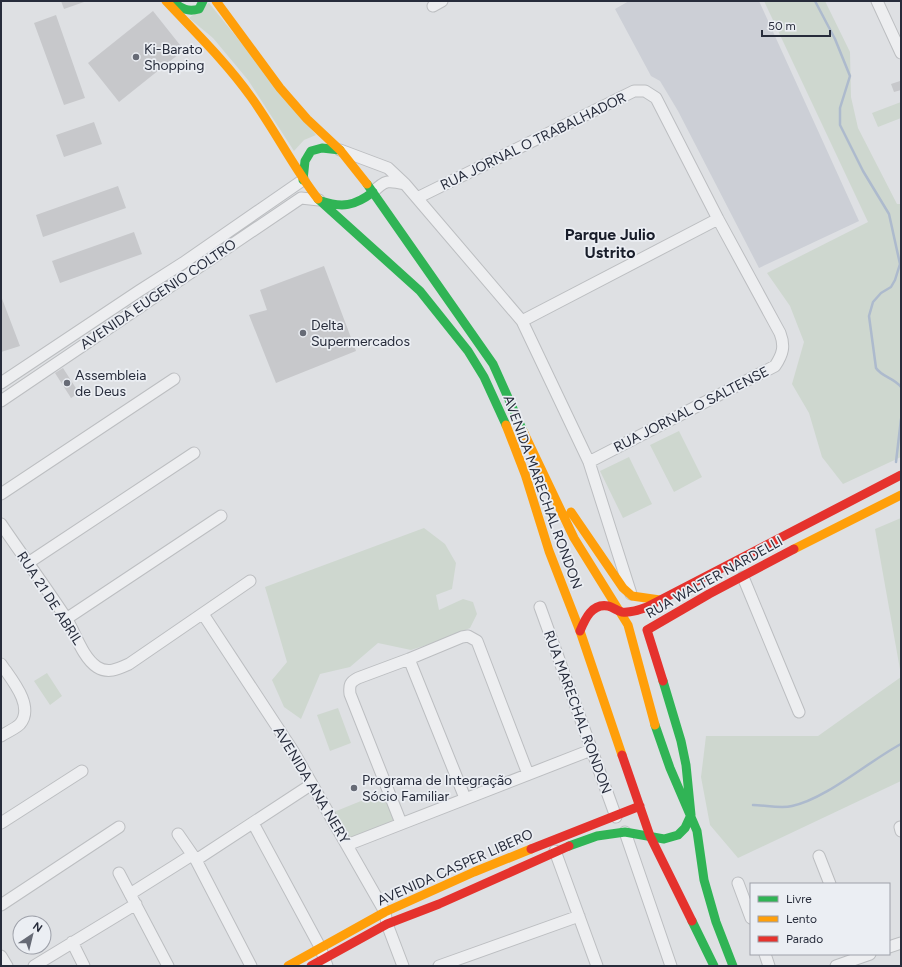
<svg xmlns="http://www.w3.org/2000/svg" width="902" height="967" viewBox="0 0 902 967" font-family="Figtree,sans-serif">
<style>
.built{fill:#cccfd6}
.green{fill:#ced7cf}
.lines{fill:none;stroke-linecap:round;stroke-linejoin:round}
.stream{stroke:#adbacd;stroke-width:2.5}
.building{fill:#c7c8cb}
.street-casing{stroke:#bcbec1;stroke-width:13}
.street{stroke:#edeef0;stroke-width:11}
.fast{stroke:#30b455;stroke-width:9}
.slow{stroke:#ff9f0a;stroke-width:9}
.jam{stroke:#e5322d;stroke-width:9}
.poi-dot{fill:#676b76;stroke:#ebeef3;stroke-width:1.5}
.labels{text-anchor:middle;stroke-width:3.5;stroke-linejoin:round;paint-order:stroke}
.poi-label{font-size:14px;fill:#272c3b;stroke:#ebeef3;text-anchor:start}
.street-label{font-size:14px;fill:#272c3b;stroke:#ebeef3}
.quarter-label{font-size:16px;font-weight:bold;fill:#191e2b;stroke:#ebeef3}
</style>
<rect width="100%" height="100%" fill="#dee0e3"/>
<path class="built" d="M629 1H759L859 221 759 268 678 111 660 81 651 76 615 9Z"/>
<path class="green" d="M764 1H825L850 52 851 97 858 128 897 204H901V457L843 484 822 457 809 413 792 384 804 342 790 306 767 273 868 222Z
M209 3 316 135 304 140 294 151 248 80 213 38 189 18Z
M901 102V118L878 127 872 113Z
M679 431 702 477 674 492 650 445Z
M629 457 652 504 623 518 600 471Z
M901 518V675L875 529Z
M424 528 445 544 456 563 452 589 436 595 439 610 463 599 473 602 477 614 470 628 442 640 411 650 378 643 350 667 320 674 301 719 284 707 272 680 287 662 265 587Z
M47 673 62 696 50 705 34 681Z
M901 677V781L738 858 710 825 701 777 706 736H818Z
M338 708 351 743 330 751 317 715Z
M388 790 401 823 347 845 329 814Z"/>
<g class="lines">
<path class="stream" d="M815 1 835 39 850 76 840 108V125L863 171 889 214 900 264 895 280 891 287 881 293 873 302 869 316 876 368C882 377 894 378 901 387
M896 462 901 419
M753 805C765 805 781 809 792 806 826 799 869 761 901 744"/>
</g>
<path class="building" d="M61 1H84V2L64 9Z
M153 11 184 50 119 102 88 63Z
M56 15 85 98 64 105 34 23Z
M900 81 901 90 894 92 891 84Z
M94 122 102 144 64 157 56 135Z
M118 186 126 208 43 237 36 215Z
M134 232 142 254 60 283 52 261Z
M324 266 356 351 276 383 249 315 267 310 260 290Z
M1 296 20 346 1 352Z
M63 368 79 393 71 398 55 373Z"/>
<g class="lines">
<defs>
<path id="street" d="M877 1 901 53
M433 6 442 1
M340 150 388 168 405 184 522 321 589 462 631 594
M373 192C385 180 388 180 405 184
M417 198 634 91H645L656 98 718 219 780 333C785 346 783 354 775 366L589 462
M522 321 718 219
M1 383 139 291 183 263 303 180
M1 401 301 198 319 200
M1 494 174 379
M1 524C22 555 45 586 66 618 75 632 82 657 97 667 108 674 118 669 129 664L250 581
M28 563 194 453
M743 577 799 712
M540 607 616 817
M203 614 293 751 385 912 387 924 403 966
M66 619 221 516
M409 659 465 798
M1 664C11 679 35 706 20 724 15 729 7 732 1 736
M1 823 82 771
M253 823 320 947 327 966
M401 823 350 694C349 685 350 682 358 678L409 659 462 637 468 636 477 641 528 774
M900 827 901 831
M625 832 671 966
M178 834 196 860 251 966
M347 845 591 750
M555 851 597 966
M819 856 830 884
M196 860 312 784
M119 873 168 966
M738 883 751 918
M130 894 192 855
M1 905 119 827
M72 942 84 966
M889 947 901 943
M765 954 769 966
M1 956 7 966
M34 966 136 904
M439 966 579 916
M836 966 870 954"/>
</defs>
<use href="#street" class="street-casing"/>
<use href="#street" class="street"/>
<path class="fast" d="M173 2C182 9 188 12 199 9L203 1
M303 180 305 161 311 151 322 148 340 150
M367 184 493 364 523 431
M318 199 420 291 468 351 484 377 506 425
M321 201C342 208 355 206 373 192
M655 725 670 768 697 831 704 880 716 922 733 966
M569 846 597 836 625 832 664 839 678 835 685 828 691 815 686 765 681 741 663 681
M692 921 714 966"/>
<path class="slow" d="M166 1C195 32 226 62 251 97 275 130 293 167 318 199
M216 1 280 88 307 119 340 150 367 184
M506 425 525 474 549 551 580 631 622 755
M523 431 574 538 628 625 655 725
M571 512 623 588 632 596 660 600
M794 549 901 495
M288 966 385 912 474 872 531 849"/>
<path class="jam" d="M580 631C585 619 592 603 608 606 613 607 617 611 622 612 631 613 639 610 647 607L901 475
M663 681 647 630 709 594 794 549
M622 755 650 836 692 921
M531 849 640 806
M311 966 387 924 439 904 569 846"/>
</g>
<g class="poi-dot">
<circle cx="136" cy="57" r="4"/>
<circle cx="303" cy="333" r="4"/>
<circle cx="67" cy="383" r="4"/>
<circle cx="354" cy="788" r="4"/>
</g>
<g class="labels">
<g class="poi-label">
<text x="144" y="54">Ki-Barato<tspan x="144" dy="16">Shopping</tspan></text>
<text x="311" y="330">Delta<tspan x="311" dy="16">Supermercados</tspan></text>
<text x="75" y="380">Assembleia<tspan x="75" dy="16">de Deus</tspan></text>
<text x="362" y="785">Programa de Integração<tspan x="362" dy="16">Sócio Familiar</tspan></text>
</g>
<g class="street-label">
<text transform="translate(533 141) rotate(-26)" y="5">RUA JORNAL O TRABALHADOR</text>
<text transform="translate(158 294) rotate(-34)" y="5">AVENIDA EUGENIO COLTRO</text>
<text transform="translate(691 409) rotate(-27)" y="5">RUA JORNAL O SALTENSE</text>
<text transform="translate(543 492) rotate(70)" y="5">AVENIDA MARECHAL RONDON</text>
<text transform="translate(714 577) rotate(-29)" y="5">RUA WALTER NARDELLI</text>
<text transform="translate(50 598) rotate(57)" y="5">RUA 21 DE ABRIL</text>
<text transform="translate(578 712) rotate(70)" y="5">RUA MARECHAL RONDON</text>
<text transform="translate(312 785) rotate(59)" y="5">AVENIDA ANA NERY</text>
<text transform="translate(455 867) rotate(-24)" y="5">AVENIDA CASPER LIBERO</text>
</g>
<g class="quarter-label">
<text x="610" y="240">Parque Julio<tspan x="610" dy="18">Ustrito</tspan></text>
</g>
</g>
<rect width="902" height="967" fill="none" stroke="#272c3b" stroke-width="4"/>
<rect x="750" y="883" width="140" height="72" fill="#ebeef3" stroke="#9da0a9"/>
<rect x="758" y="896" width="20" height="6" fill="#30b455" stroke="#9da0a9"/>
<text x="786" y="903" font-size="12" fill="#272c3b">Livre</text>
<rect x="758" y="916" width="20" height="6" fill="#ff9f0a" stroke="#9da0a9"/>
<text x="786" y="923" font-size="12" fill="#272c3b">Lento</text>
<rect x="758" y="936" width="20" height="6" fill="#e5322d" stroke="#9da0a9"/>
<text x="786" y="943" font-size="12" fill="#272c3b">Parado</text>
<g transform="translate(32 935) rotate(35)"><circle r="19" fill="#ebeef3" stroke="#9da0a9"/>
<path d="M0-3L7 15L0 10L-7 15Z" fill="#676b76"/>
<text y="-6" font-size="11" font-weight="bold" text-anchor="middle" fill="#272c3b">N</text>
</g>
<path d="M762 30v6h68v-6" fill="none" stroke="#272c3b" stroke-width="2"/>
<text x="768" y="30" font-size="12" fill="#272c3b" stroke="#ebeef3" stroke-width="3" paint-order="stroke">50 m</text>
</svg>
